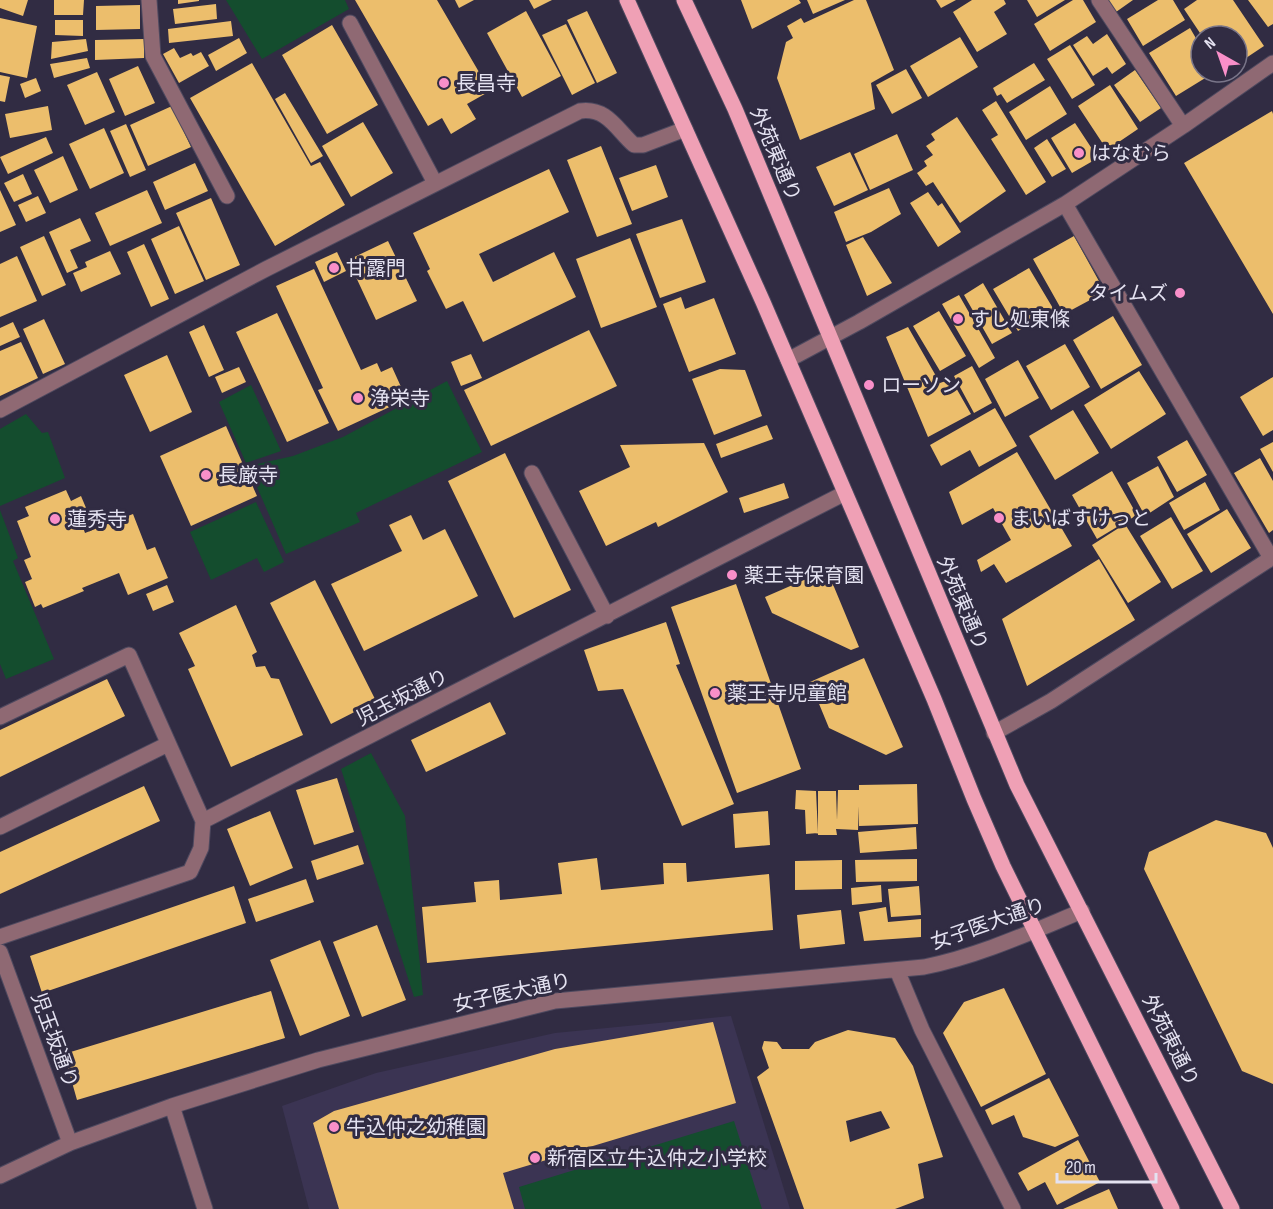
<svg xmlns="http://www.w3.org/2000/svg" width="1273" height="1209" viewBox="0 0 1273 1209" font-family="'Sofia Sans Condensed','Noto Sans JP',sans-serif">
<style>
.built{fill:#3b3453}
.green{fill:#144d2e}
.building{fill:#ecbe6c;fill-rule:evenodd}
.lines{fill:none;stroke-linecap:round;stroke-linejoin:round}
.minor-casing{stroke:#4e495f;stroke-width:17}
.major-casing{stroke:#4e495f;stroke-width:17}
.minor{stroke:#8f6973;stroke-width:15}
.major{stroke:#efa0b5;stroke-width:15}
.poi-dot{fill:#f98fc9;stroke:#312c43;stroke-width:2}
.labels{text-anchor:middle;stroke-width:6;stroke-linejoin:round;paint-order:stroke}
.poi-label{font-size:20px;fill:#e4e2f1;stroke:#312c43;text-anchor:start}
.street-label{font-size:20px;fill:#e4e2f1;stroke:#312c43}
</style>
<rect width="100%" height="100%" fill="#312c43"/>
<path class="built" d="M731 1016 790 1209H309L282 1106 376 1073 555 1033Z"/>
<path class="green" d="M226 0H345L349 9 262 59Z
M447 381 482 452 356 513 360 522 286 554 248 466 293 456 343 437Z
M251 385 281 451 246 463 219 402Z
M26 414 42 433 48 432 65 478 0 506V429Z
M256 502 284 562 264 572 257 558 211 580 190 532Z
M0 510 18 558 13 561 54 659 6 679 0 664Z
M371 753 405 816 423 995 414 997 341 769Z
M734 1121 762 1209H525L519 1187Z"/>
<path class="building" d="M0 0H28L23 16 0 8Z
M54 0H84L83 15H54Z
M178 0H199V1L178 4Z
M355 0H437L490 91 467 104 476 119 451 134 442 118 428 126Z
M455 0H474L459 8Z
M529 0H552L534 9Z
M741 0H799L801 3 752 29Z
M807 0H845L813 14Z
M854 0H866L894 70 871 83 875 109 800 140 777 78 786 42 793 38 787 26 801 18 804 23Z
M936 0H956L941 8Z
M972 0H1004L1006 4 994 12 1007 34 977 52 953 12Z
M1027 0H1065L1037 17Z
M1073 0H1083L1096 22 1050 51 1034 24Z
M1108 0H1133L1116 12Z
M1158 0H1173L1185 20 1143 46 1127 19Z
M1197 0H1233L1264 46 1237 64V36H1202L1184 9Z
M1248 0H1273V24L1268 27Z
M216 4 217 19 175 24 173 9Z
M140 5V29L96 30V6Z
M526 11 561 76 522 97 487 33Z
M587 11 617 73 597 83 567 20Z
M0 18 37 26 27 78 0 72Z
M55 20H83V36L55 35Z
M231 21 233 36 169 43 168 29Z
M566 24 595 83 572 95 542 35Z
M332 25 378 105 327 134 282 55Z
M1190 28 1201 47V72H1215L1176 96 1149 53Z
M1107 34 1126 64 1112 74 1107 67 1093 76 1073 45 1087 36 1093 44Z
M960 37 978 67 928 97 910 66Z
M239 38 247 53 216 71 208 55Z
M86 39 88 51 51 59 52 42Z
M144 39V58L95 60V40Z
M1070 45 1095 85 1072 99 1047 59Z
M174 48 180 58 191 53 193 56 201 52 209 66 179 83 163 54Z
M87 58 90 68 54 78 50 64Z
M252 63 311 166 320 162 345 205 275 246 190 98Z
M1034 63 1045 80 1007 103 1001 94 997 96 993 88Z
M138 66 155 103 125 116 109 79Z
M906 69 922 98 892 114 876 85Z
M1135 70 1161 108 1140 122 1114 85Z
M97 72 115 112 85 125 67 85Z
M0 75 10 77 5 102 0 101Z
M36 78 41 91 25 98 20 84Z
M1110 85 1138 129 1107 150 1078 106Z
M1050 86 1067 114 1026 140 1009 112Z
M285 93 323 156 311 163 275 99Z
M996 101 1046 182 1026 195 991 139 998 135 982 110Z
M48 106 52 130 10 138 5 114Z
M172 106 191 147 148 166 130 125Z
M1272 111 1273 114V314L1184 163Z
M957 117 1006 191 960 223 933 182 926 186 917 173 927 166 924 161 933 155 926 146 935 140 931 134Z
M363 122 393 173 351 197 322 146Z
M1075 123 1098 158 1072 173 1051 138Z
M126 124 146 170 130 177 110 131Z
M104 128 124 173 90 189 69 144Z
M897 134 913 170 870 190 854 154Z
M46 137 53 153 8 174 0 157Z
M1047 139 1066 169 1052 177 1034 148Z
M601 146 632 224 597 237 567 160Z
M850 152 868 190 834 206 816 167Z
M63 156 78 190 50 203 34 170Z
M195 163 208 191 165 210 153 182Z
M656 165 668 197 632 211 619 178Z
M549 169 569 212 479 254 493 282 554 252 576 297 483 342 463 301 446 309 427 271 430 269 413 233Z
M23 174 32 194 14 202 4 183Z
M889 188 901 214 871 232 846 242 834 212Z
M0 190 16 225 0 232Z
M147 190 162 223 110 246 95 213Z
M928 192 938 206 942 203 961 232 938 247 910 203Z
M38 196 46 213 26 222 18 205Z
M211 198 240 265 206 280 176 213Z
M80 218 91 241 70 250 78 268 67 273 49 232Z
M682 219 706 282 660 298 636 234Z
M179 226 204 281 175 294 151 239Z
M44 236 66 285 42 296 20 247Z
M1074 236 1105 292 1064 314 1033 259Z
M863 237 892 283 867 296 846 245Z
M630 238 657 307 601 328 576 259Z
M388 241 417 301 376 320 348 260Z
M144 244 169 299 151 307 127 252Z
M110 251 121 274 81 292 73 273 87 267 85 262Z
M337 252 346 271 324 282 315 262Z
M17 256 37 301 0 317V264Z
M1029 268 1054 310 1018 331 993 289Z
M314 269 361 370 377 363 381 372 392 367 402 389 392 394 396 404 338 431 318 390 323 388 276 286Z
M983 283 1012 333 992 344 964 295Z
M959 295 995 358 979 368 942 304Z
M681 297 685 309 714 298 736 354 689 372 663 304Z
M939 311 966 356 940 371 913 326Z
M277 313 329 423 287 442 236 332Z
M1113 316 1142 365 1101 389 1073 340Z
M44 319 65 364 43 374 23 329Z
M13 322 20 337 0 346V328Z
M204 325 224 370 209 377 189 332Z
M908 327 940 383 951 379 971 414 928 437 886 337Z
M589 330 617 386 491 446 464 390Z
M21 342 38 378 0 396V351Z
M1065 344 1090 387 1051 410 1026 366Z
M471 354 482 378 461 386 451 362Z
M167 355 192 412 150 432 124 375Z
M1018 360 1039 398 1005 417 985 379Z
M972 366 992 403 974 413 954 376Z
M239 367 246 382 222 393 215 377Z
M720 369 745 370 762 416 714 435 692 379Z
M1139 371 1166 414 1111 449 1084 405Z
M1273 377V430L1263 436 1240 397Z
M995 408 1017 446 979 467 970 450 941 466 930 445Z
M1073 410 1099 453 1055 480 1029 436Z
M767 425 773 439 721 458 716 444Z
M226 426 257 496 191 526 160 456Z
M1187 440 1207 475 1177 492 1157 457Z
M1273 442V472L1260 449Z
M704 443 728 492 658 527 656 522 606 546 579 491 630 467 620 445Z
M1017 452 1072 546 1006 583 994 564 981 572 977 560 1011 540 993 508 962 525 949 492Z
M505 453 571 590 514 618 448 481Z
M1260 458 1273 481V530L1269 533 1234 473Z
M1158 466 1174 497 1145 516 1127 483Z
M1112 471 1137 515 1097 539 1072 495Z
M1205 482 1220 510 1184 530 1169 503Z
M784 483 789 498 744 513 739 498Z
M66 490 71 501 81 496 89 515 80 519 85 533 133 514 147 550 155 547 168 578 128 595 119 573 82 588 84 591 43 608 41 604 35 607 25 582 32 579 24 560 31 557 17 521 29 516 25 507Z
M1227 509 1251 548 1211 573 1187 534Z
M411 515 423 540 445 529 478 596 364 651 331 584 402 551 389 525Z
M1171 517 1203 571 1172 589 1140 536Z
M1125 524 1161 582 1128 603 1092 545Z
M1099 559 1135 620 1027 686 1002 619Z
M827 570 859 647 851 650 772 613 765 597Z
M315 580 376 701 331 724 270 603Z
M736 584 801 769 737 793 671 607Z
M167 585 174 602 153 611 146 594Z
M236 605 257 652 252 655 256 667 265 666 271 678 279 679 303 735 231 767 188 669 195 666 179 633Z
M666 622 680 664 676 665 734 804 682 826 623 689 598 691 584 650Z
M864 658 903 747 886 755 829 728 810 682Z
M107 679 125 716 0 777V730Z
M490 702 506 734 426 772 411 740Z
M337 778 354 832 314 845 296 790Z
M917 784 918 824 859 826V806L858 830 836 829 837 835H818V791H836L837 820 838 790H859V785Z
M144 786 160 821 0 894V852Z
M796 790 816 791 818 833 806 834 805 810 795 809Z
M270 811 293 868 250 886 227 829Z
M768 811 770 845 735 848 733 814Z
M1216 820 1266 833 1273 848V1084L1242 1071 1144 869 1149 852Z
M916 827 917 849 860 853 858 832Z
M358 845 364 864 317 880 311 861Z
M597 858 601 890 664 884 663 863H686L687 882 769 874 773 930 427 963 422 907 476 902 474 882 499 880 500 900 562 894 558 863Z
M917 859V881L856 882 855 860Z
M842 860V889L795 890V861Z
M306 879 314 902 256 922 248 899Z
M881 885 882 902 852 905 851 888Z
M234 886 246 923 42 993 30 956Z
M919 886 921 915 891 917 888 889Z
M886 907 888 922 921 919V937L864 941 859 912Z
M841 910 845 944 800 949 797 915Z
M377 925 406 1000 362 1017 333 942Z
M320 940 350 1016 300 1036 270 960Z
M1004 988 1046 1074 981 1107 943 1033 964 1002Z
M271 991 285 1038 77 1100 64 1054Z
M713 1022 736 1103 503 1173 514 1209H339L313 1123 334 1111 555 1049Z
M848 1030 895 1038 913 1066 943 1157 918 1164 924 1198 895 1209H804L757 1077 769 1068 762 1048 764 1041 777 1042 782 1049H809L815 1042ZM881 1111 890 1128 850 1142 846 1121Z
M1049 1078 1079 1136 1055 1147 1023 1137 1014 1115 992 1125 985 1110Z
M1078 1140 1100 1182 1057 1205 1045 1182 1028 1191 1018 1173Z
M1109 1189 1118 1209H1063Z"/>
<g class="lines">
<defs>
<path id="minor" d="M149 0 153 56 227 196
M1099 0 1183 126
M350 23 435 183
M1065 204 1271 558
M788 360 859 322 1065 204 1183 126 1273 63
M0 410 266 269 580 111C607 107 617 130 634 145H643L685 129
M532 473 607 616
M0 717 129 655 203 821
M994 733 1051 701 1273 557
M0 827 168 744
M0 937 190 872 201 848 203 821 845 493
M0 952 70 1143
M897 970 922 1030 1013 1209
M172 1106 205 1209
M0 1176 70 1143 172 1106 318 1060 555 1001 924 967C979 956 1031 932 1082 911"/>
<path id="major" d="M627 0 763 302 934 699 974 799 1003 866 1172 1209
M684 0 735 109 1017 785 1232 1209"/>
</defs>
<use href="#minor" class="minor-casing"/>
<use href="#major" class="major-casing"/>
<use href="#minor" class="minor"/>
<use href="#major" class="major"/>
</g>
<g class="poi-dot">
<circle cx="444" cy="83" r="6"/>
<circle cx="1079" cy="153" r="6"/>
<circle cx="334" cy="268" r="6"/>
<circle cx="1180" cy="293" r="6"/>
<circle cx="958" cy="319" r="6"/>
<circle cx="869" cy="385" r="6"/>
<circle cx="358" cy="398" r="6"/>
<circle cx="206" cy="475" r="6"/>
<circle cx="999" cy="518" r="6"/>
<circle cx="55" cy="519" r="6"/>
<circle cx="732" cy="575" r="6"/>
<circle cx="715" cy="693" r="6"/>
<circle cx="334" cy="1127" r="6"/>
<circle cx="535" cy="1158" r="6"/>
</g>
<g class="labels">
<g class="poi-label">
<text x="456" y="90">長昌寺</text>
<text x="1091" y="160">はなむら</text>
<text x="346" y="275">甘露門</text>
<text x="1168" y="300" text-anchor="end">タイムズ</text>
<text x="970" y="326">すし処東條</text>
<text x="881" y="392">ローソン</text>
<text x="370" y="405">浄栄寺</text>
<text x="218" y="482">長厳寺</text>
<text x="1011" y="525">まいばすけっと</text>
<text x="67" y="526">蓮秀寺</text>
<text x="744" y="582">薬王寺保育園</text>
<text x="727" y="700">薬王寺児童館</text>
<text x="346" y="1134">牛込仲之幼稚園</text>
<text x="547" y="1165">新宿区立牛込仲之小学校</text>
</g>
<g class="street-label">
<text transform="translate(776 154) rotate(67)" y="7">外苑東通り</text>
<text transform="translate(963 603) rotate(67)" y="7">外苑東通り</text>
<text transform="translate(402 697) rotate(-27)" y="7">児玉坂通り</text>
<text transform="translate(988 923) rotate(-19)" y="7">女子医大通り</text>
<text transform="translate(512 992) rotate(-12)" y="7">女子医大通り</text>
<text transform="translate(55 1040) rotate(70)" y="7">児玉坂通り</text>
<text transform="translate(1171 1040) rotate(63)" y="7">外苑東通り</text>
</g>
</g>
<g transform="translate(1219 54) rotate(320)"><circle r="28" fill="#312c43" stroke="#797589" stroke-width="1.5"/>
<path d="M0-4.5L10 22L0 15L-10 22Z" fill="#f98fc9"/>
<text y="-9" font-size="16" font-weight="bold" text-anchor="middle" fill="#e4e2f1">N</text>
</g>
<path d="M1057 1173v9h99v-9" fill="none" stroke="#e4e2f1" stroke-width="3"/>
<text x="1066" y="1173" font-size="18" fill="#e4e2f1" stroke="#312c43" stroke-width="4.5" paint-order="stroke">20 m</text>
</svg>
